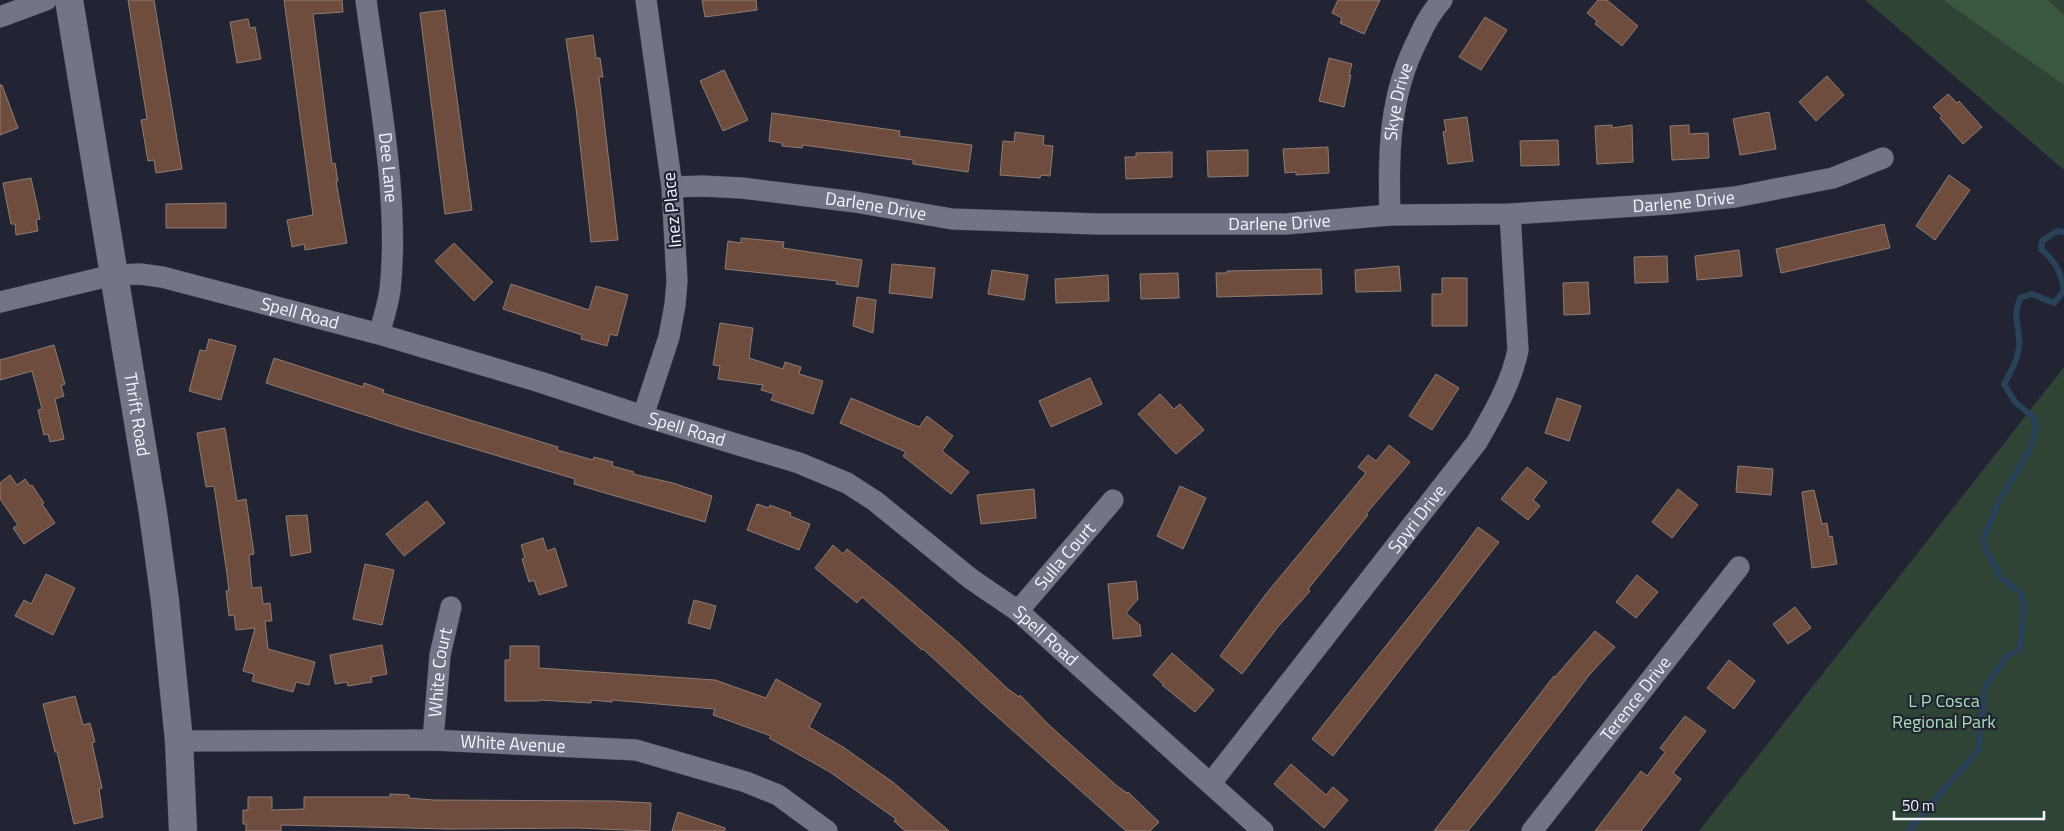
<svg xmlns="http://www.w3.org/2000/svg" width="2064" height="831" viewBox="0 0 2064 831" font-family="'Titillium Web',sans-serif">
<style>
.green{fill:#2f4434}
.forest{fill:#395741}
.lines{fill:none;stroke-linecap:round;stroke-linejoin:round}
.stream{stroke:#294259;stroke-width:6}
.building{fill:#6e4d3e;stroke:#8f7c73}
.minor-casing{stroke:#3f404c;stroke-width:22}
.tertiary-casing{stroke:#3f404c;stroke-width:29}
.minor{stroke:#727586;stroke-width:21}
.tertiary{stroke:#727586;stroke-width:28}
.labels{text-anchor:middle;stroke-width:4.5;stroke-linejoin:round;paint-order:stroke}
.street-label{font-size:18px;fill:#f3f4fe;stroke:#222433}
.park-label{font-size:18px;fill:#a8deb5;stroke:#222433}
</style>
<rect width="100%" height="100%" fill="#222433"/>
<path class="green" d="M1865 0H2064V171V170Z
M2064 367V831H1699Z"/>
<path class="forest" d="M1943 0H2048L2064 15V85Z"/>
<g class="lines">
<path class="stream" d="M1908 831 1978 750 1985 687 2006 657 2020 649 2024 610 2021 593 2001 578 1982 542 1999 501 2030 449 2035 433V419L2015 402 2004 384C2012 370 2020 356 2019 340 2018 319 2013 319 2020 298L2032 294 2054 303 2064 291C2061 272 2056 262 2041 249L2042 241 2057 231 2064 232"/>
</g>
<path class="building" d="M128 0H154L182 169 156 173 154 160 148 161 141 120 147 119Z
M284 0H342L343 12 313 14 332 164 335 163 338 181H336L347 243 305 250 304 244 292 247 287 220 313 215Z
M702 0H756L757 10 705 17Z
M1338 0H1380L1364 34 1340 23 1342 18 1332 13Z
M1598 0H1607L1638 26 1622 46 1595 24 1597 21 1587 13Z
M445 10 472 210 445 214 420 13Z
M1485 17 1507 30 1481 70 1459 57Z
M248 19 250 28 255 27 261 59 237 63 230 22Z
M593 35 596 58H600L603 77H599L618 240 591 242 576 108 566 39Z
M1329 58 1352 64 1349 75H1351L1344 107 1319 101Z
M724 70 748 120 723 131 700 81Z
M1827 76 1844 95 1816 121 1799 102Z
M0 85H2L18 128 0 135Z
M1948 94 1957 103 1959 101 1982 127 1963 144 1940 118 1942 116 1933 107Z
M1769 112 1776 149 1740 155 1733 119Z
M772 113 900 131 899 136 972 145 968 172 913 164V160L803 145 802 148 782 146V143L769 141Z
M1467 117 1473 161 1448 164 1443 132 1446 131 1444 120Z
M1612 125V128L1632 125 1633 162 1597 164 1595 126Z
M1689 125V134L1708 133 1709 158 1672 160 1670 126Z
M1015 132 1044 136 1043 145 1053 146 1050 176 1041 175 1040 178 1000 175 1003 141 1014 142Z
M1558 140 1559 165 1521 166 1520 141Z
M1328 147 1329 173 1296 175V172L1285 173 1283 149Z
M1248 150V176L1208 177 1207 151Z
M1172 152V177L1126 179 1125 157H1136V153Z
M1949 175 1970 190 1935 240 1916 226Z
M31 178 40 219 36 220 38 231 16 235 15 224H11L3 183Z
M226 203V228H166V204Z
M1884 224 1890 248 1781 273 1776 249Z
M741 238 784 242 783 248 862 260 858 287 836 284 837 281 725 269 728 241 741 243Z
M454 243 493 282 474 301 435 261Z
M1739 250 1742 276 1697 280 1695 256Z
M1667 256 1668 282 1635 283 1634 257Z
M892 264 935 268 932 298 889 293Z
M1399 266 1401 291 1356 292 1355 270Z
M1321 269 1322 294 1217 297 1216 273H1227V271Z
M992 270 1028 275 1024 300 988 294Z
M1178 273 1179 298 1141 299 1140 274Z
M1108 275 1109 301 1056 303 1055 279Z
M1442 278H1467V326H1432V294H1442Z
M1588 282 1590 314 1564 315 1563 283Z
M511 284 589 310 596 286 628 295 617 336 610 334 607 346 581 339 582 335 503 309Z
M857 297 876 300 873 333 853 326Z
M720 323 753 328 749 358 783 369 785 362 801 367 799 374 823 381 813 414 771 400 774 394 761 390 763 385 718 379 720 366 713 365Z
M209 339 236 346 221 400 189 391 200 350 206 351Z
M54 345 65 384 61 386 64 396 55 399 64 439 50 442 48 434 44 435 38 410 42 409 32 371 0 380V360Z
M274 358 363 387 364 383 384 390 383 393 418 404 558 447 557 450 593 460 594 457 613 462 612 466 634 472 633 474 673 483 712 496 705 522 574 484 575 479 408 429 266 383Z
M1436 374 1459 388 1432 430 1409 416Z
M1090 378 1102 404 1051 427 1039 401Z
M1160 394 1174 409 1180 404 1204 430 1176 454 1138 414Z
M851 398 919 427 927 416 953 436 942 451 969 472 951 494 903 456 906 452 840 423Z
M1557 398 1581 406 1569 441 1545 433Z
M225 428 237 501 246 499 254 554 249 555 252 588 261 587 263 604 270 603 272 621H265L268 649 315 662 309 685 296 682 293 692 252 681 254 674 243 671 255 628 236 630 234 615 229 616 226 591H229L227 574 214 486 206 487 197 433Z
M1389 445 1410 462 1366 514 1368 515 1308 589 1310 591 1277 628 1242 674 1220 656 1266 594 1366 473 1358 467 1368 455 1376 461Z
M1738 466 1773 469 1771 495 1736 492Z
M1527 467 1547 482 1533 500 1540 506 1528 520 1501 499Z
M10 475 17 485 25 479 30 486 32 485 44 503 42 504 55 523 24 544 13 528 18 525 0 499V483Z
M1180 486 1206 498 1183 549 1157 536Z
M1034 489 1036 518 981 524 977 495Z
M1678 489 1698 505 1672 538 1652 522Z
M1814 490 1822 524 1827 523 1829 537 1832 536 1837 564 1812 568 1802 492Z
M427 501 445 523 404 556 386 534Z
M757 504 769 508 770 505 791 513 790 516 810 524 799 550 747 530Z
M307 515 311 552 291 556 286 516Z
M1478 527 1499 542 1333 756 1312 739 1440 578Z
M543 538 547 551 555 548 567 586 539 595 534 580 529 582 522 559 525 558 521 545Z
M833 545 843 554 847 549 894 587 959 643 1008 689 1019 697 1020 695 1050 726 1117 786 1127 793 1128 792 1159 822 1150 831H1126L983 704 923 649 922 650 862 597 857 603 815 568Z
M365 564 394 570 382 625 353 619Z
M46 574 75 588 53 635 15 616 24 600 31 604Z
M1637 575 1658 592 1636 618 1616 602Z
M1136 581 1138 599 1126 613 1140 625 1141 636 1113 639 1108 584Z
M694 600 716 606 710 629 688 623Z
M1795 607 1811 628 1788 644 1773 624Z
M1595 631 1615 647 1590 674 1498 794 1468 831H1434L1554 676 1555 677Z
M382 645 387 674 371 677 372 682 348 686 347 682 335 684 330 655Z
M510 646H539V668L715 680 766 698 776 679 821 704 809 727 843 747 894 783 949 831H905L894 821 896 819 830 772 769 738 771 736 713 715 715 709 612 700V702L591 700V703L539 700V701H505V660H510Z
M1172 653 1214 690 1195 712 1162 685 1163 684 1153 675Z
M1729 660 1755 681 1734 709 1707 688Z
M75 696 83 725 90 723 95 742 92 743 102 788 99 789 103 817 74 824 57 752H55L43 704Z
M1685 716 1706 731 1673 773 1681 779 1641 831H1595L1641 771 1647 776 1665 752 1660 748Z
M1291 764 1326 795 1333 787 1348 800 1324 828 1274 784Z
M390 794 409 795V798L433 800 613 801 651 803 650 831 578 828 450 829 281 825V831H246V824H243V810H248V797H272V810L304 809V797H390Z
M678 812 725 828V831H672Z"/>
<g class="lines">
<defs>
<g id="minor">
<path id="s1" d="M366 0C378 92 400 199 390 290 388 305 383 320 379 334"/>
<path d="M0 17 46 0"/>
<path id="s2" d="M672 187 702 186 742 188 855 202 952 219 1098 224H1286L1390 215 1510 214 1668 204 1735 197 1833 178 1883 158"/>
<path id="s3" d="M1390 215C1388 153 1389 95 1418 39 1424 25 1432 11 1442 0"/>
<path id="s4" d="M0 302 113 275 140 274 162 277 379 334 540 382 643 416 799 463 847 483 875 501 971 579 1018 611 1263 831"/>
<path d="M643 416 669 337 675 305 677 281 672 187 646 0"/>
<path id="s5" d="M1018 611 1113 500"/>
<path id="s6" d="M433 740 440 655 451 607"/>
<path id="s7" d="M179 741 433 740 636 750 746 782 778 795 827 831"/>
<path id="s8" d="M1211 783 1477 442C1494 412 1511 384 1518 350L1510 214"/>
<path id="s9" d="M1532 831 1739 567"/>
</g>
<g id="tertiary">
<path id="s10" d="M69 0 153 513 165 601 179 741 183 831"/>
</g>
</defs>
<use href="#minor" class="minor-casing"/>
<use href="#tertiary" class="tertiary-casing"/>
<use href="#minor" class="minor"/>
<use href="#tertiary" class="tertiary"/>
</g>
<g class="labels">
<g class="street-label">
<text dy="6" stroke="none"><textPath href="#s3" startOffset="114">Skye Drive</textPath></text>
<text dy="6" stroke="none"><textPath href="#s1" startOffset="169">Dee Lane</textPath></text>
<text dy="6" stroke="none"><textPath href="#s2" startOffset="1015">Darlene Drive</textPath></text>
<text dy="6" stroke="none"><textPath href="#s2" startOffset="205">Darlene Drive</textPath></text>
<text transform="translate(672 210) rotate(-95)" y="6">Inez Place</text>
<text dy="6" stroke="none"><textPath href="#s2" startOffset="610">Darlene Drive</textPath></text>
<text dy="6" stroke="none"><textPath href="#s4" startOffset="308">Spell Road</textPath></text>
<text dy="6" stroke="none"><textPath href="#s10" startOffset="420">Thrift Road</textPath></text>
<text dy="6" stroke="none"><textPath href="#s4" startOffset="712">Spell Road</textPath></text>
<text dy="6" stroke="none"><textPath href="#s8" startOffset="335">Spyri Drive</textPath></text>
<text dy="6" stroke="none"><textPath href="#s5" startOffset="72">Sulla Court</textPath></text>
<text dy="6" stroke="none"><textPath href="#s4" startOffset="1132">Spell Road</textPath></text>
<text dy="6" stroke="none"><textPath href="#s6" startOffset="68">White Court</textPath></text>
<text dy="6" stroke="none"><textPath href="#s9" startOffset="168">Terence Drive</textPath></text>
<text dy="6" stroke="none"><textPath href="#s7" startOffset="334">White Avenue</textPath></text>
</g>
<g class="park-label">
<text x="1944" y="707">L P Cosca<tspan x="1944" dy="21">Regional Park</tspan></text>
</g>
</g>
<path d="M1894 811v8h150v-8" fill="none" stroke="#f3f4fe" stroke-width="2.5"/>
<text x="1902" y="811" font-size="15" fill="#f3f4fe" stroke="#222433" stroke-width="4" paint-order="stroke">50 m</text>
</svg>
